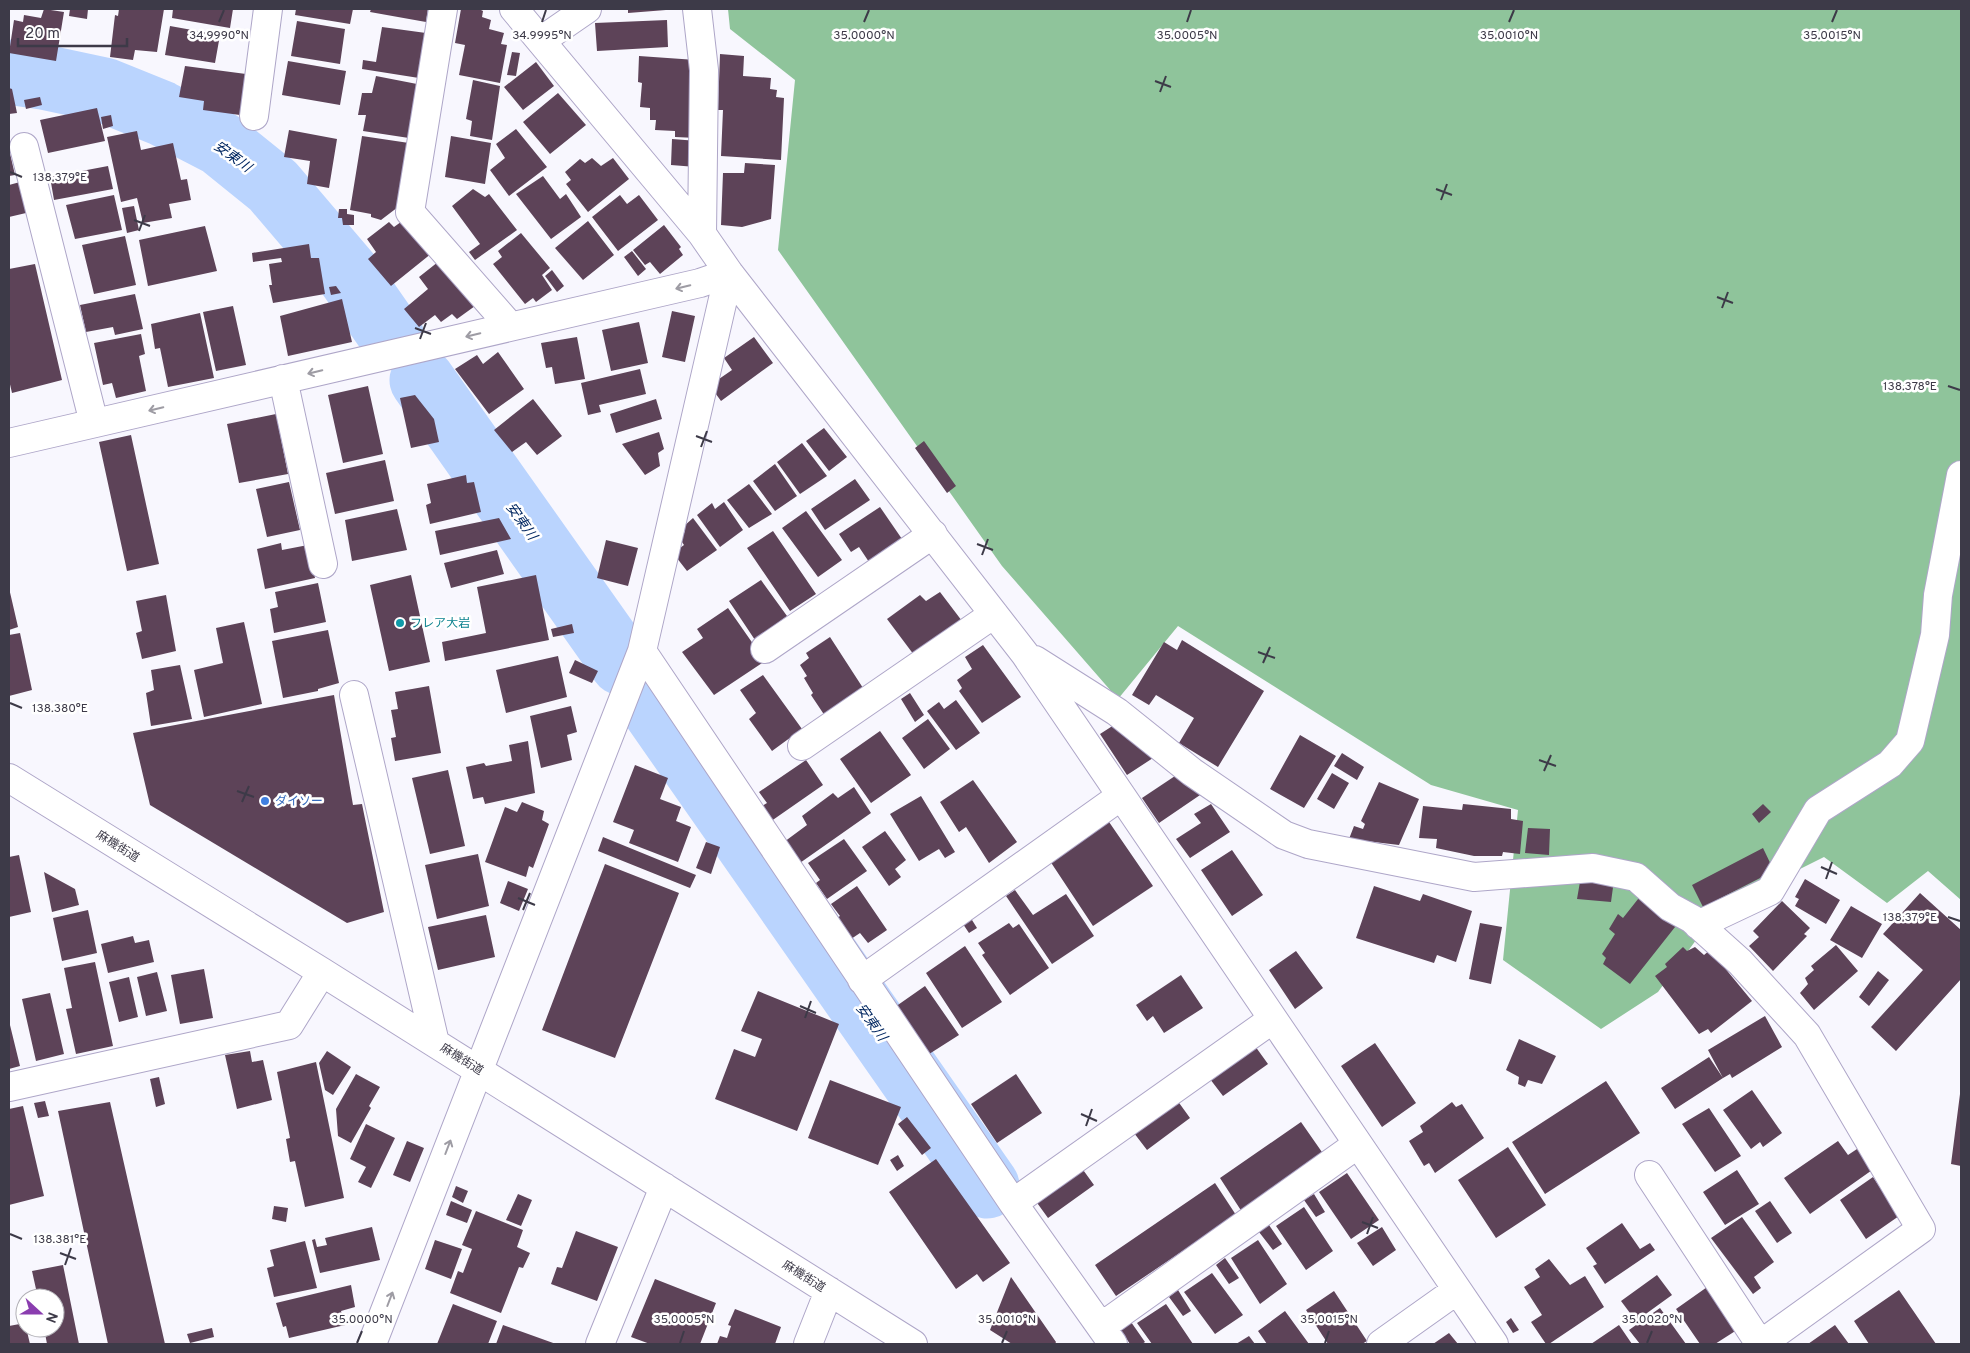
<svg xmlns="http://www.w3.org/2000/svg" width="1970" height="1353" viewBox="0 0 1970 1353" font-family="Overpass,'Noto Sans JP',sans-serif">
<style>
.forest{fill:#8fc49b}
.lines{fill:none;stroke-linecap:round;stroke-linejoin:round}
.river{stroke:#bad4fe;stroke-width:65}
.building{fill:#5d4358}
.minor-casing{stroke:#aea6c8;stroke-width:30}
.minor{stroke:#fff;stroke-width:28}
.oneway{stroke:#9e9ca4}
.ticks{fill:none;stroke:#3d3a48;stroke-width:2}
.culture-dot{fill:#0f9aa8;stroke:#fff;stroke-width:2}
.shop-dot{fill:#3f7fe0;stroke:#fff;stroke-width:2}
.labels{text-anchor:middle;stroke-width:5;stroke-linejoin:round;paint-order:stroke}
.culture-label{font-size:12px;fill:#0d838f;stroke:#fff;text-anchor:start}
.shop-label{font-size:12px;fill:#366cbe;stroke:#fff;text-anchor:start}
.street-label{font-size:12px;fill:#3d3a48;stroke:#fff}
.water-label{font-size:14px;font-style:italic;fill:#012660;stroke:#fff}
.ticks-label{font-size:12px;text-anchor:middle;fill:#3d3a48;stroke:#fff;stroke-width:5;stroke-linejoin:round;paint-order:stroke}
</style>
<rect width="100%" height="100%" fill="#f8f7fe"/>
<path class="forest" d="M728 9H1961V900L1928 871 1887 903 1824 857 1718 910 1658 992 1601 1029 1503 960 1518 810 1431 785 1178 626 1118 699 1002 566 778 250 795 80 730 29Z"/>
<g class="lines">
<path class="river" d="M9 72 43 77 104 90 161 113 221 144 273 186 348 274 392 337
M422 380 622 663
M647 699 987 1186"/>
</g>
<path class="building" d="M44 9 64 12 56 61 9 53 14 20 23 22 24 15 41 18Z
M70 9H88L87 19 69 16Z
M119 9H164L157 52 135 50 133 60 110 57 115 15 118 16Z
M173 9H233L230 28 172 18Z
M296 9H353L350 24 295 15Z
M371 9H428L426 22 370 12Z
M461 9H479L483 11 482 17 491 20 489 29 504 33 501 44 507 45 500 83 459 75 465 45 455 43Z
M628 9H666V10L628 13Z
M667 20 668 47 597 51 595 23Z
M297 21 345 29 340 64 291 56Z
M170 26 220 35 215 63 165 55Z
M382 27 426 33 419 78 362 69 363 60 376 62Z
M512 52 520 53 516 76 507 75Z
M720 54 744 56 743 76 771 78 770 89 777 90 776 97 784 98 781 160 721 156 723 110H718Z
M639 56 696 60 697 138 675 137V131L655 130 656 120H650V108L640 107 642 83 638 82Z
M288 61 346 71 340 105 282 95Z
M536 62 554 86 523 110 504 87Z
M185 66 246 74 240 115 203 110 204 101 179 97Z
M376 76 417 84 409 138 363 131 366 115H358L362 93H372Z
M473 80 500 86 492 140 470 136 472 121 466 119Z
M9 88 12 89 17 113 9 114Z
M558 93 586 125 550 154 523 122Z
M40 97 42 105 26 109 24 100Z
M97 108 105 141 48 153 40 120Z
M111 115 113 126 103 129 101 117Z
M516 129 547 167 509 196 490 170 505 158 496 144Z
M289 130 337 139 329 188 307 184 310 161 284 157Z
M137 131 141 150 173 143 181 180 187 179 191 200 169 204 172 218 143 223 137 198 121 202 107 137Z
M362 136 409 143 398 207 381 220 371 217V214L350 210Z
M451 136 491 143 485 184 445 177Z
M672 139 698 141 696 167 671 165Z
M9 149 15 175 9 176Z
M592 158 601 166 613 158 629 179 588 212 566 184 571 180 565 172 580 159 585 163Z
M745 163 775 165 771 219 742 227 721 225 723 173H744Z
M108 166 113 189 54 200 50 177Z
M543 176 560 199 566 194 581 217 551 239 516 194Z
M20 182 26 213 9 217V185Z
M473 189 485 197 489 194 517 230 475 260 469 252 480 244 452 206Z
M114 195 122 230 75 239 66 205Z
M620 195 627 204 639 195 658 220 618 251 592 217Z
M134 206 139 230 127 233 122 208Z
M339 209H347V214L354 215V225H343L342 218H338Z
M405 219 432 253 391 286 368 259 376 252 367 239 389 222 394 227Z
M588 221 614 255 583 280 555 248Z
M664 225 681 247 679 249 683 255 660 274 650 262 645 265 633 250Z
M205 226 217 271 148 286 139 240Z
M521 233 550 268 542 275 552 290 536 302 533 298 525 304 493 264 502 257 498 251Z
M125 236 136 285 94 294 82 245Z
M309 244 311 258H319L325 294 273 303 269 285H272L269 264 282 262 281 258 253 262 252 253Z
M632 251 646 269 638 276 624 257Z
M438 262 475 306 457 319 452 314 441 322 435 315 419 327 404 309 428 289 419 277Z
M35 264 62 380 12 393 9 380V269Z
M552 270 564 286 557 292 545 276Z
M336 286 341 293 331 295 329 287Z
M135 294 143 329 115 335 113 327 86 332 80 305Z
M342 299 352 342 288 356 280 316Z
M233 306 246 365 216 371 203 312Z
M672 311 695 316 685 362 662 357Z
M200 313 214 378 168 387 160 348 155 349 151 324Z
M639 322 648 363 611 371 602 330Z
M141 334 145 354 139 356 146 391 116 398 112 383 103 385 94 343Z
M577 337 585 379 555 384 552 367 546 368 541 343Z
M754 337 773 363 721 401 713 390 719 379 732 370 724 358Z
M498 352 524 389 489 414 455 369 477 355 483 364Z
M640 369 646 394 599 405 601 412 588 415 581 383Z
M368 386 383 454 343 463 328 395Z
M415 395 434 419 439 442 411 448 400 398Z
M533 399 562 436 537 455 526 442 512 452 494 430Z
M656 399 662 419 616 433 610 414Z
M276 414 288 474 239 483 227 424Z
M824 428 847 457 829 471 806 441Z
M659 432 664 449 658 453 660 466 645 475 622 444Z
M131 435 159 564 127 571 99 442Z
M924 441 956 486 947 493 915 448Z
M802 443 827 476 800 494 777 462Z
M385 460 394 501 335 514 326 473Z
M775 464 797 496 775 511 753 481Z
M466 475 467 483 474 482 481 512 430 524 426 505 431 503 427 484Z
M855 479 870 500 825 530 811 509Z
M289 482 300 530 267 537 256 489Z
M749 484 772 514 749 528 727 500Z
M724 502 743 530 720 547 697 515 712 503 715 509Z
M880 507 902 539 869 562 859 547 851 552 839 534Z
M397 509 407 550 352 561 345 520Z
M806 511 842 560 818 577 782 528Z
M499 518 511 539 440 555 435 531Z
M693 518 717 550 687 571 673 553 684 545 678 536 685 532 683 527Z
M773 531 816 594 790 611 747 548Z
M606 540 638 548 628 586 597 578Z
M281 543 282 550 308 545 315 578 265 589 257 549Z
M497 550 504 574 451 588 444 563Z
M411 575 430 662 389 671 370 585Z
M536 575 549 640 445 661 442 642 486 633 477 587Z
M761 580 787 616 755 640 729 601Z
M318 583 326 622 274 633 270 609 278 607 275 592Z
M9 588 18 627 9 630Z
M940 592 962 621 914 655 887 619 920 595 926 601Z
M166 595 176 651 142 659 136 633 142 631 136 601Z
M728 608 765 661 714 695 682 652 703 638 697 629Z
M244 622 262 704 204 717 194 670 223 663 216 628Z
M572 624 574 633 553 637 551 629Z
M328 630 339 683 318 689V691L283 698 272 641Z
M20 633 32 690 9 696V635Z
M830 637 863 688 825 716 811 695 813 693 804 678 807 676 800 665 809 658 806 653Z
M1182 640 1264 691 1218 767 1179 743 1194 718 1156 695 1149 705 1132 695 1164 642 1177 650Z
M983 645 1021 697 982 723 959 691 962 688 957 680 972 669 965 657Z
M558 656 567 697 506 713 496 670Z
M575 660 598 671 592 683 569 673Z
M180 665 192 719 151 726 146 693 154 690 151 670Z
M763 675 802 729 772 751 749 719 756 713 740 690Z
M429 686 441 753 395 761 391 738 396 737 391 710 398 709 395 692Z
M910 693 924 715 915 722 901 699Z
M334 695 353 805 362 804 384 912 347 923 150 805 133 733Z
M956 700 980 733 956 750 927 711 939 702 944 709Z
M571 706 577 732 567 735 572 760 541 768 530 716Z
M928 719 950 749 924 769 902 738Z
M1114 725 1153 758 1127 775 1100 734Z
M880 731 911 775 871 803 840 759Z
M1300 735 1336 756 1304 808 1270 789Z
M528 741 535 793 485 804 483 797 473 799 466 767 484 763 486 766 512 761 509 745Z
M1342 753 1364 767 1357 780 1334 766Z
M806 760 823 785 767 824 757 809 767 803 759 792Z
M635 765 668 778 660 799 681 807 676 821 691 827 678 862 629 843 634 830 613 822Z
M448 770 465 846 430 854 412 778Z
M1332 773 1349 783 1334 809 1317 799Z
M1178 774 1203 793 1159 823 1142 798Z
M973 780 1017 842 989 863 966 827 959 832 940 802Z
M1379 782 1419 799 1399 845 1349 839 1354 826 1363 829 1365 824 1361 821Z
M854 787 871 813 797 865 784 842 807 825 802 816 833 793 838 798Z
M921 796 955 852 945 858 939 849 919 861 890 814Z
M522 802 544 811 542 820 549 824 533 868 529 866 526 877 485 862 505 807 517 812Z
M1211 804 1230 832 1190 858 1176 839 1201 823 1194 814Z
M1463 804 1511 809V819L1523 821 1520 854 1503 852 1502 856H1474L1436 848 1437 839 1419 838 1423 806 1462 810Z
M1763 804 1771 812 1759 823 1752 814Z
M1107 819 1153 886 1093 926 1048 858Z
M1528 828 1550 829 1549 855 1525 853Z
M885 831 906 860 895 869 901 877 889 886 862 847Z
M603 837 696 875 690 888 598 851Z
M844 839 867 871 827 899 816 883 820 880 808 863Z
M706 842 720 847 711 874 696 868Z
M1763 848 1774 871 1703 907 1692 885Z
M1232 850 1263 895 1232 916 1201 870Z
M478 854 489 906 437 919 425 865Z
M19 855 31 912 9 917V857Z
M605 864 679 893 615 1058 542 1030Z
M44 872 75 889 79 905 52 912Z
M1581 876 1614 880 1611 902 1577 899Z
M1805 879 1840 900 1826 924 1795 906 1799 899 1795 897Z
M508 881 528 889 519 911 500 903Z
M857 886 887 930 868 943 860 933 851 939 837 918 840 916 831 904Z
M1374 886 1420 901 1423 894 1472 911 1456 962 1437 955 1434 963 1356 938Z
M1015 890 1033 915 1066 894 1094 936 1052 964 1006 896Z
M1920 893 1961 930V979L1896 1051 1871 1027 1923 970 1883 934Z
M1642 894 1679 922 1630 984 1603 964 1606 958 1602 954 1615 934 1609 929 1618 914 1623 918Z
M1782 901 1810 928 1804 934 1807 936 1773 971 1749 946 1759 937 1753 931Z
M1851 906 1882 924 1862 958 1830 940Z
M88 910 97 953 62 961 53 918Z
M967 912 977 928 969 933 959 918Z
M486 915 495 957 438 970 428 927Z
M1009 923 1013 928 1019 924 1049 968 1010 995 982 955 985 953 978 943Z
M1480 923 1502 927 1491 984 1469 979Z
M133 936 135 943 149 940 154 962 108 973 101 944Z
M1836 945 1858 971 1814 1010 1800 993 1808 984 1805 978 1814 970 1811 966Z
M965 946 1002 1002 962 1028 926 973Z
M1683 947 1687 951 1695 947 1704 955 1710 950 1752 1001 1711 1033 1708 1029 1699 1034 1655 976 1667 967 1665 964Z
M1296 951 1323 988 1295 1009 1269 970Z
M95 962 113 1046 76 1054 66 1009 72 1008 64 968Z
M204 969 213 1018 180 1024 171 975Z
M1878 971 1889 980 1869 1006 1859 997Z
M157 972 167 1011 146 1016 137 977Z
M1181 975 1203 1008 1164 1033 1153 1016 1147 1021 1136 1005Z
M129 977 138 1017 119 1022 109 982Z
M925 986 959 1035 926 1056 895 1007Z
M758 991 839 1024 797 1131 715 1099 734 1049 755 1057 762 1039 741 1031Z
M50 993 64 1054 36 1061 22 999Z
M1765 1016 1782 1047 1732 1078 1730 1074 1723 1078 1708 1050Z
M9 1021 20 1066 9 1069Z
M1519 1039 1556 1056 1542 1084 1528 1080 1525 1087 1518 1084 1519 1077 1506 1070Z
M1375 1043 1416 1103 1382 1127 1341 1066Z
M1255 1046 1268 1064 1223 1096 1210 1079Z
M250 1051 252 1062 263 1060 272 1100 237 1109 225 1055Z
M327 1051 351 1067 333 1095 325 1090 319 1063Z
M1709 1057 1723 1078 1675 1109 1661 1088Z
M316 1062 344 1198 305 1207 295 1161 290 1162 286 1139 290 1138 277 1072Z
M356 1074 380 1087 369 1106 371 1108 351 1143 338 1136 336 1109Z
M1016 1074 1042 1113 997 1143 971 1104Z
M159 1077 165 1104 156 1107 150 1079Z
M830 1080 901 1107 878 1165 808 1138Z
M1606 1081 1640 1133 1545 1194 1512 1142Z
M1752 1090 1782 1133 1763 1147 1760 1142 1751 1149 1723 1110Z
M1960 1094H1961V1166L1951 1164Z
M1177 1100 1190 1118 1147 1150 1134 1133Z
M45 1101 49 1116 38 1118 34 1103Z
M110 1102 165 1344H108L58 1111Z
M1452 1102 1456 1107 1462 1104 1484 1138 1435 1173 1429 1163 1424 1166 1409 1141 1423 1132 1420 1126Z
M23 1106 44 1196 9 1205V1109Z
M1709 1108 1741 1156 1715 1172 1682 1124Z
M907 1117 931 1148 922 1155 898 1124Z
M1301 1122 1324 1155 1242 1212 1220 1178Z
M366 1124 395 1138 371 1188 358 1182 366 1167 350 1159Z
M407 1141 424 1148 410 1182 393 1175Z
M1838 1141 1848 1155 1860 1147 1875 1168 1810 1214 1784 1178Z
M1508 1147 1546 1205 1496 1238 1458 1180Z
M898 1155 904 1166 897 1171 890 1160Z
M936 1159 1010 1263 983 1282 977 1274 956 1289 889 1192Z
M1081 1167 1094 1185 1048 1218 1035 1200Z
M1737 1170 1759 1204 1725 1225 1703 1192Z
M1347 1173 1379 1220 1351 1239 1319 1192Z
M1873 1177 1899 1216 1866 1239 1840 1200Z
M1215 1183 1236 1215 1116 1296 1095 1265Z
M456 1186 468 1191 463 1203 452 1197Z
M518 1194 532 1200 521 1226 506 1220Z
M1314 1194 1325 1212 1316 1217 1304 1200Z
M451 1201 472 1210 467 1223 446 1215Z
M1770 1201 1792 1233 1777 1243 1755 1211Z
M274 1206 288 1208 286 1222 272 1219Z
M1304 1207 1333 1251 1306 1270 1276 1226Z
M476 1211 523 1230 517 1247 530 1253 523 1268 519 1267 501 1313 450 1293 458 1271 463 1273 472 1249 462 1245Z
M1742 1217 1774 1262 1754 1277 1761 1288 1753 1294 1711 1238Z
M1622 1223 1640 1249 1650 1243 1655 1250 1605 1284 1593 1266 1597 1264 1586 1248Z
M1269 1225 1282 1244 1273 1250 1259 1232Z
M372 1227 380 1260 320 1273 312 1240 315 1239 317 1247 327 1245 325 1238Z
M1382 1227 1396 1250 1373 1266 1357 1243Z
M576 1231 618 1247 597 1301 551 1284 557 1267 562 1268Z
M435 1240 462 1249 451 1279 425 1269Z
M1258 1240 1287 1284 1260 1304 1231 1258Z
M305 1241 317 1288 274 1297 267 1268 274 1266 270 1250Z
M1225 1258 1239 1278 1229 1284 1216 1265Z
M1549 1259 1570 1285 1585 1276 1604 1307 1549 1344H1546L1531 1322 1542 1315 1524 1287 1540 1277 1535 1269Z
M63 1265 79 1344H47L44 1328H55V1298H38L32 1271Z
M1212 1273 1243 1315 1215 1334 1184 1292Z
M1657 1275 1672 1295 1636 1321 1621 1301Z
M1011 1277 1056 1342 1055 1344H1012L990 1330Z
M655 1279 716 1303 700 1344H650L631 1337Z
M351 1285 355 1307 341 1311 345 1325 289 1338 286 1326 283 1327 276 1303Z
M1710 1285 1740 1328 1715 1344H1700L1676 1309Z
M1178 1290 1191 1311 1183 1316 1169 1297Z
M1899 1290 1936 1344H1869L1854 1321Z
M1334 1291 1367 1341 1362 1344H1328L1306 1310Z
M453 1304 497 1321 488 1344H437Z
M1166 1304 1193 1344H1152L1137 1323Z
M1660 1308 1686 1344H1640L1629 1330Z
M735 1309 781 1327 775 1344H717L720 1336 727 1338 731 1326 728 1325Z
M1285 1311 1309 1344H1267L1258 1331Z
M1511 1318 1519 1330 1513 1333 1506 1322Z
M1131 1322 1145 1342 1142 1344H1130L1120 1329Z
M25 1323 30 1344H9V1326Z
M503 1325 556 1344H496Z
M1619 1325 1632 1344H1591Z
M1835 1325 1849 1344H1808Z
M212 1328 214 1337 190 1343 187 1334Z
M1449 1333 1458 1344H1433Z
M1249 1336 1255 1344H1236Z"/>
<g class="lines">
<defs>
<path id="minor" d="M443 9 410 212 510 326
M514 9 702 234 729 273 1025 654 1494 1344
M697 9 704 70 702 234
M542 40 587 9
M254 116 268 9
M24 147 94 423
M283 379 323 564
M9 443 700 283 729 273
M765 649 933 534
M642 651 1013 1203 1113 1344
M1035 660 1117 712 1192 772 1284 835 1308 844 1474 877 1593 868 1636 877 1670 907 1692 919 1740 962 1807 1035 1921 1229 1761 1344
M354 695 435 1043
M802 746 994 614
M9 778 322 972 913 1344
M1698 925 1770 891 1818 810 1890 764 1910 741 1935 635 1938 595 1961 475
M862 980 1121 796
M9 1087 289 1025 322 972
M1649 1175 1760 1344
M1013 1203 1273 1019
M1101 1327 1358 1144
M372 1344 642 651 729 273
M600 1344 664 1187
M808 1344 829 1291
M1381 1344 1457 1290"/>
</defs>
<use href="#minor" class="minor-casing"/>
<use href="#minor" class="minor"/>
</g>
<defs><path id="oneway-shaft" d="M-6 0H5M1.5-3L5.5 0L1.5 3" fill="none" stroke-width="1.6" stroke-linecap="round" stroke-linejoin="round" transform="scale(1.25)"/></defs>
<g class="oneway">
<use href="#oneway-shaft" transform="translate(683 287) rotate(167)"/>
<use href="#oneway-shaft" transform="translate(473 335) rotate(167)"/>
<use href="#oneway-shaft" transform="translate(315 372) rotate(167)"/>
<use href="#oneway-shaft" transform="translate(156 409) rotate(167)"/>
<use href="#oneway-shaft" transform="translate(448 1147) rotate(-69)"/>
<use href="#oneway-shaft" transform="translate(390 1299) rotate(-69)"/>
</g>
<path class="ticks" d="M219 22 224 10M542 22 546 10M864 22 869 10M1187 22 1191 10M1509 22 1514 10M1832 22 1837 10M1155 81 1171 87M1160 92 1166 76M10 172 22 177M1436 189 1452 195M1441 200 1447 184M134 220 150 226M139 231 145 215M1717 297 1733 303M1722 308 1728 292M415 328 431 334M420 339 426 323M1948 386 1960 390M696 436 712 442M701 447 707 431M977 544 993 550M982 555 988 539M1258 652 1275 658M1263 663 1270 647M10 703 22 708M1539 760 1556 766M1544 771 1551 755M237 791 254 797M242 802 249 786M1821 867 1837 874M1826 879 1832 862M518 898 535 905M523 910 530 893M1948 917 1960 921M800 1006 816 1013M805 1018 811 1001M1081 1114 1097 1121M1086 1126 1092 1109M1362 1222 1378 1228M10 1234 22 1239M1367 1234 1373 1217M60 1253 76 1259M65 1265 71 1248M357 1343 362 1331M680 1343 684 1331M1002 1343 1007 1331M1325 1343 1329 1331M1647 1343 1652 1331"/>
<circle class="culture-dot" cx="400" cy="623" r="5"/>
<circle class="shop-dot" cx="265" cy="801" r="5"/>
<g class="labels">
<g class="culture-label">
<text x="410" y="627">フレア大岩</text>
</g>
<g class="shop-label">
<text x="275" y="805">ダイソー</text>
</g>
<g class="street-label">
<text transform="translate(118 846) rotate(32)" y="4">麻機街道</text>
<text transform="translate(462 1059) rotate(32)" y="4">麻機街道</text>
<text transform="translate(804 1276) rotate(32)" y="4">麻機街道</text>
</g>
<g class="water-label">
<text transform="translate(233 156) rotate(36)" y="5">安東川</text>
<text transform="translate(522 521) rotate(55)" y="5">安東川</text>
<text transform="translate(872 1022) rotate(55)" y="5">安東川</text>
</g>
</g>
<g class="ticks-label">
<text x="219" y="39">34.9990°N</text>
<text x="542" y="39">34.9995°N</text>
<text x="864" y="39">35.0000°N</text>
<text x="1187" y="39">35.0005°N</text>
<text x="1509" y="39">35.0010°N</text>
<text x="1832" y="39">35.0015°N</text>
<text x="60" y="181">138.379°E</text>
<text x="1910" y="390">138.378°E</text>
<text x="60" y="712">138.380°E</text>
<text x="1910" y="921">138.379°E</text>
<text x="60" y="1243">138.381°E</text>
<text x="362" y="1323">35.0000°N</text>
<text x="684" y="1323">35.0005°N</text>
<text x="1007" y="1323">35.0010°N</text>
<text x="1329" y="1323">35.0015°N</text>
<text x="1652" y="1323">35.0020°N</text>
</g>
<rect width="1970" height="1353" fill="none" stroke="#3d3a48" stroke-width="20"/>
<g transform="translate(40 1313) rotate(111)"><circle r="24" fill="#ffffff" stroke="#b1b0b6"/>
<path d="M0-4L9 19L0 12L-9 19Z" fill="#8a3daf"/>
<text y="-8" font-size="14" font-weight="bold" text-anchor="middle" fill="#3d3a48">N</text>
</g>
<path d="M18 38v8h109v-8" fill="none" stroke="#3d3a48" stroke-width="2.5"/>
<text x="25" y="38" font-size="15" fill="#3d3a48" stroke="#ffffff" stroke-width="4" paint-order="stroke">20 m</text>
</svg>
